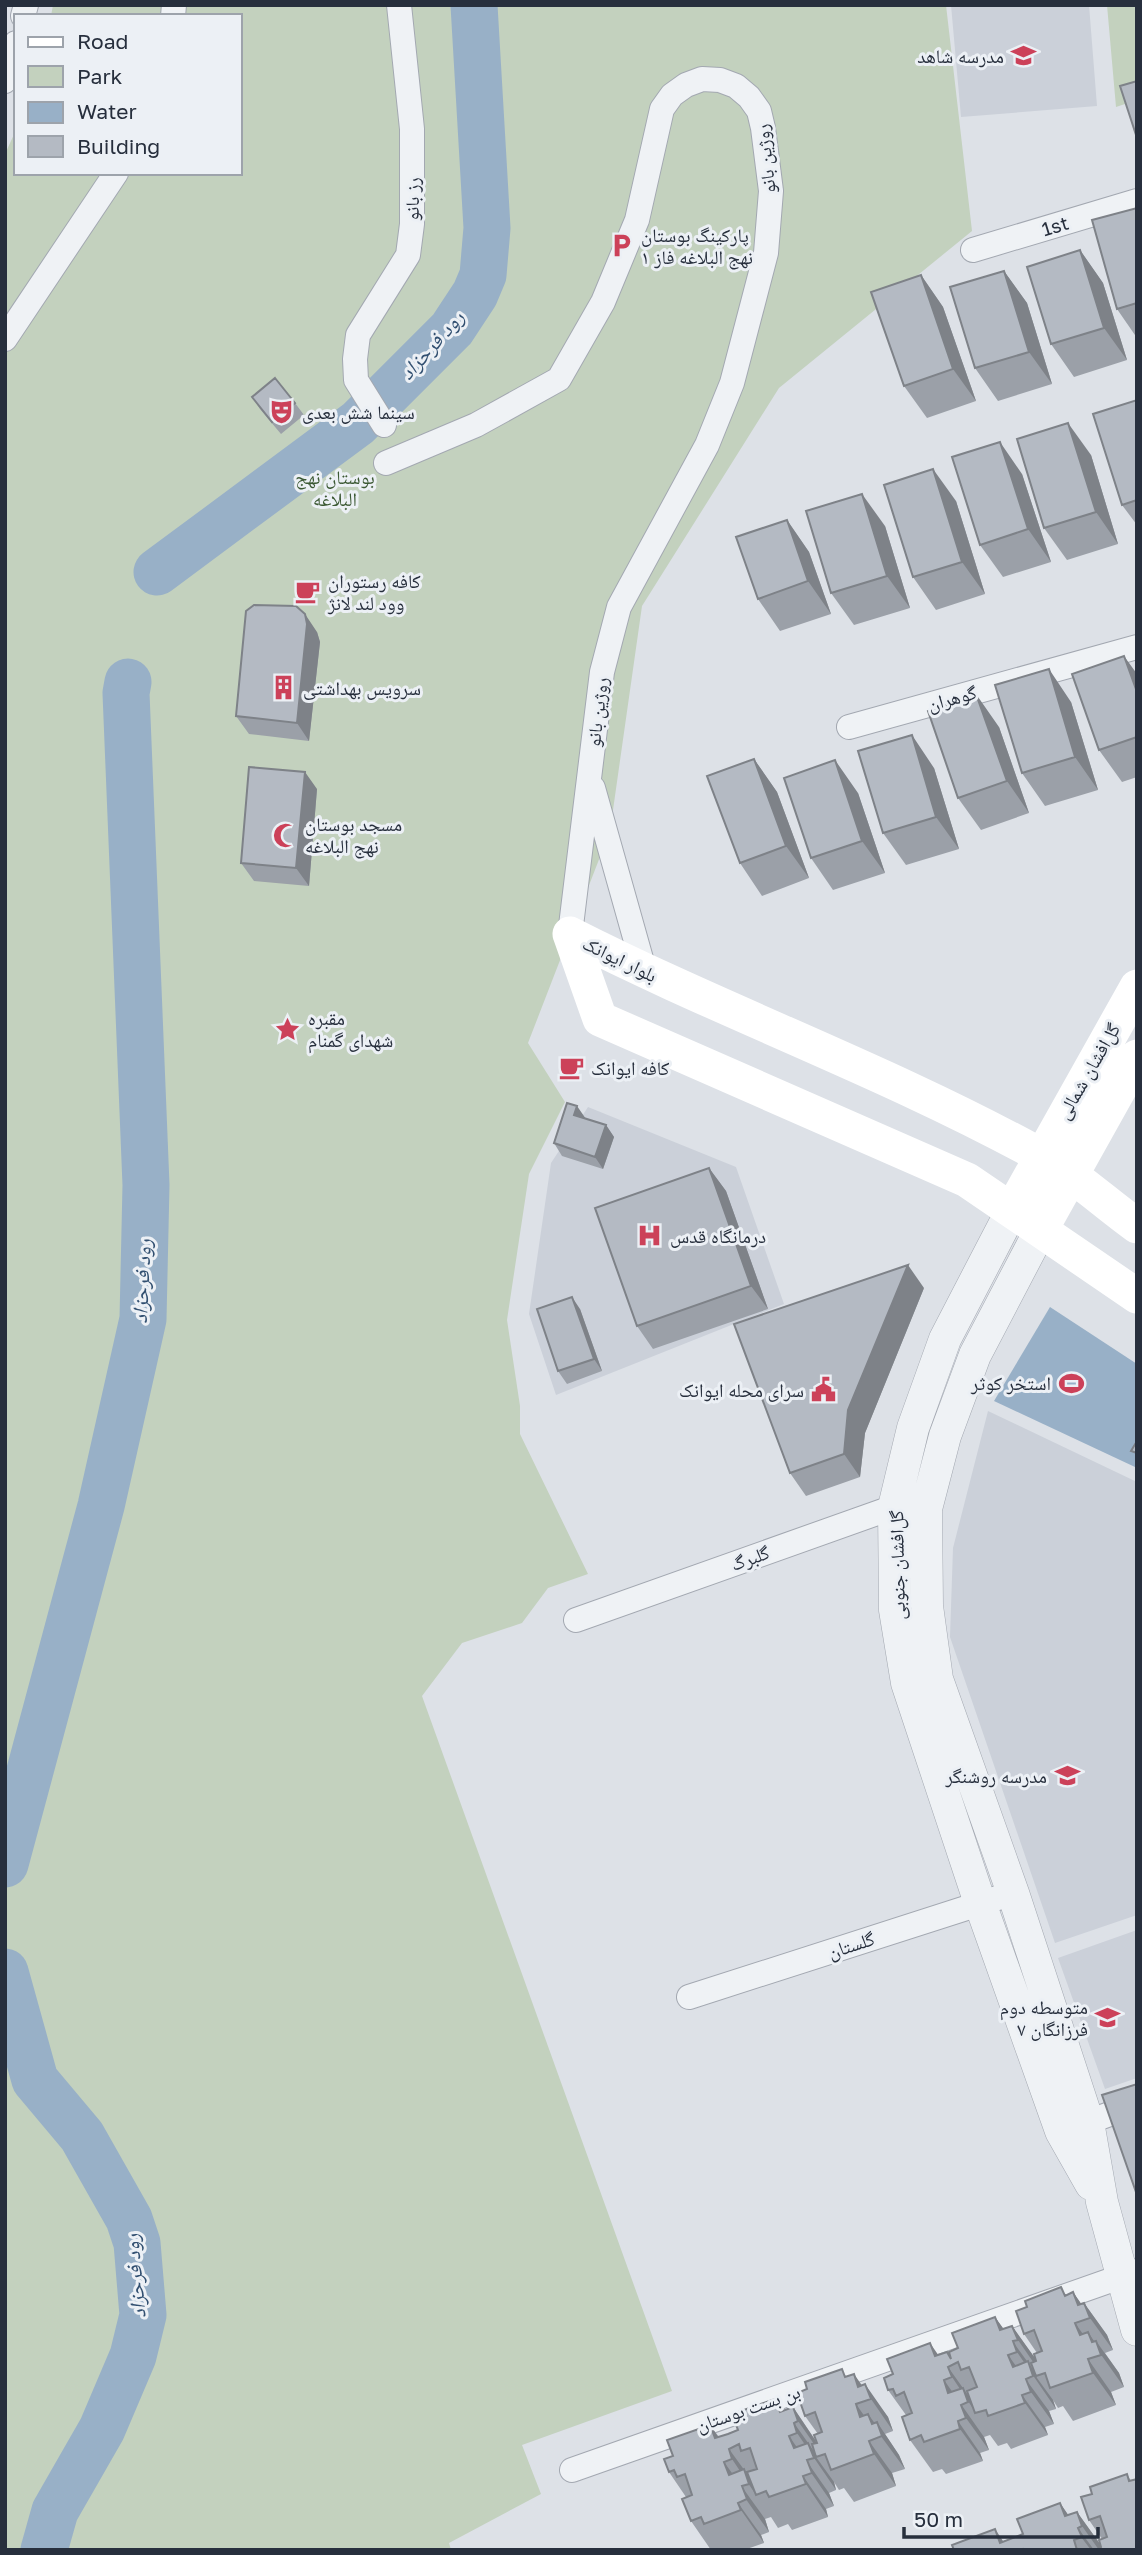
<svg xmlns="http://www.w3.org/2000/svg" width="1142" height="2555" viewBox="0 0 1142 2555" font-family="'Golos Text','Noto Naskh Arabic',sans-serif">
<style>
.built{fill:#cbd0d9}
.green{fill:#c3d1be}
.water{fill:#98b0c7}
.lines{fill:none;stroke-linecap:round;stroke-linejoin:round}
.river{stroke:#98b0c7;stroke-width:47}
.minor-casing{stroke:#a3a8b1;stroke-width:26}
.tertiary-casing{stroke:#a3a8b1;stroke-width:33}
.minor{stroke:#eff2f5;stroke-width:24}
.tertiary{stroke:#eff2f5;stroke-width:32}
.secondary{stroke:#fff;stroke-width:35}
.wall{fill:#9ba0a8}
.shaded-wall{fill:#7e8288}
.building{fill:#b4bac3;stroke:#7e8288;stroke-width:2}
.labels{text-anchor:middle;stroke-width:6;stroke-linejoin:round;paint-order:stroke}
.poi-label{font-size:19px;fill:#272f3d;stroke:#ecf0f5;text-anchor:start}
.street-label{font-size:19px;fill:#272f3d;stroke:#ecf0f5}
.park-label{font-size:19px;fill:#3c5934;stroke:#ecf0f5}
.water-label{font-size:21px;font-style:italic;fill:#314f70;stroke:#ecf0f5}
</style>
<rect width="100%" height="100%" fill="#dde1e7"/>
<path class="built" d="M951 5H1089L1097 106 961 117Z
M588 1107 736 1167 784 1304 556 1395 529 1314 551 1163Z
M988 1411 1137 1482V1915L1055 1943 950 1637 953 1548Z
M1137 1930V2078L1105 2089 1058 1958Z"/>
<path class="green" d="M53 5H946L972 231 779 388 642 606 610 831 528 1043 565 1102 529 1174 507 1320 520 1406V1434L588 1574 548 1588 522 1623 462 1643 422 1696 672 2391 522 2445 541 2494 449 2543 451 2550H5V154L16 130V173H240V16H51Z
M1107 5H1137V100L1116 107Z"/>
<path class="water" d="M1050 1307 1137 1364 1135 1467 994 1401Z"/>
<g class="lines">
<path class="river" d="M157 572 358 423 452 329 475 294 483 275 487 228 474 5
M5 1864 101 1506 143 1319 146 1185 126 693 128 682
M5 1972 35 2080 82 2136 129 2219 137 2243 143 2315 133 2356 102 2429 55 2511 44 2550"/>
<defs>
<path id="minor" d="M23 16 26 5
M173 16 174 5
M5 81 16 43
M973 250 1137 201
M5 339 116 173
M384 425 356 380 355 359 358 335 408 255 412 224V129L399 5
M386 463 476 425 559 379 603 302 637 220 662 109 672 95 686 85 702 79 720 80 736 86 749 97 759 111 763 128 771 191 766 253 732 383 707 445 619 607 602 672 570 934
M849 727 1137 647
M593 788 645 973
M576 1620 894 1507 911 1508
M689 1997 1013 1893
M1088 2122 1137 2104
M572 2470 1137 2271"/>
<path id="tertiary" d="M1013 1208 945 1339 913 1428 894 1507 895 1610 907 1683 980 1903 1061 2131 1091 2184
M1041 1229 975 1355 945 1436 926 1509 927 1606 937 1679 1013 1893 1088 2122 1102 2202 1137 2330"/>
</defs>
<use href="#minor" class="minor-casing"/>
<use href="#tertiary" class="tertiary-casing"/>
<use href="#minor" class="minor"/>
<use href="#tertiary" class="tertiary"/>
<path class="secondary" d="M570 934 600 1019 967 1180 1137 1296
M570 934C723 1012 887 1071 1038 1154 1073 1173 1105 1203 1137 1226
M1013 1208 1137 987
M1041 1229 1137 1057"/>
</g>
<path class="wall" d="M1137 208V338L1117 309Z
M1080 250 1103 283 1127 360 1074 377 1051 344Z
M1004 271 1027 303 1052 384 998 401 975 368Z
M921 275 943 307 976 401 927 418 904 386Z
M252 397 295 403 304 415 281 434 260 409Z
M1137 400V525L1122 505Z
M1091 455 1118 544 1067 560 1044 528Z
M1022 474 1051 562 1003 577 980 545Z
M956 501 985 594 936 610 913 577Z
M787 520 809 552 831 614 780 631 758 599Z
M885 526 910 608 854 625 831 593Z
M317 632 320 642 309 741 249 734 236 716Z
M1137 674V777L1122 782 1099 750Z
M1071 702 1098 790 1045 806 1022 773Z
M999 727 1029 813 981 830 958 798Z
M754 759 777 792 809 878 762 896 740 863Z
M934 768 959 849 906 865 883 833Z
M317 789 309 886 254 881 241 863Z
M858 793 885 873 833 890 811 858Z
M606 1125 614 1137 603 1169 562 1156 554 1143Z
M709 1168 726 1191 768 1309 653 1349 637 1326Z
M924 1288 865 1433 860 1477 806 1496 790 1473Z
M580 1309 602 1371 567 1384 558 1371Z
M1073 2292 1081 2304 1084 2303 1107 2335 1113 2350 1105 2353 1119 2373 1124 2387 1111 2392 1116 2405 1073 2421 1063 2406 1058 2408 1053 2400 1056 2409 1049 2411 1054 2424 1045 2427 1048 2435 1011 2449 1007 2443 998 2446 990 2435 984 2437 989 2450 980 2453 983 2461 946 2474 942 2469 933 2472 910 2440 906 2415 888 2390 938 2355 951 2357 958 2348 995 2317 1003 2329 1012 2326 1035 2359 1037 2353 1024 2334 1067 2295Z
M847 2376 862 2385 888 2417 893 2431 885 2434 899 2455 905 2469 892 2473 896 2486 854 2502 844 2488 839 2490 834 2482 836 2490 829 2493 834 2506 826 2509 828 2517 792 2530 788 2524 778 2528 771 2517 765 2519 769 2532 761 2535 764 2543 744 2550H711L691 2521 686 2497 669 2472 673 2456 710 2425 719 2437 793 2407 816 2441 818 2434 805 2416Z
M1127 2474 1131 2481 1137 2550H954L1003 2541 1023 2534 1060 2503 1068 2515 1077 2512 1100 2544 1102 2539 1089 2520 1092 2494Z"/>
<path class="shaded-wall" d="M1080 250 1103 283 1127 360 1104 328Z
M1004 271 1027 303 1052 384 1029 352Z
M921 275 943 307 976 401 953 369Z
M1068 423 1091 455 1118 544 1096 512Z
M1000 442 1022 474 1051 562 1028 529Z
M933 469 956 501 985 594 962 562Z
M862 494 885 526 910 608 887 576Z
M787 520 809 552 831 614 808 581Z
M305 614 317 632 320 642 309 741 297 723Z
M1124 656 1137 674V692Z
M1049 669 1071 702 1098 790 1075 757Z
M976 694 999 727 1029 813 1007 781Z
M912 735 934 768 959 849 936 817Z
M754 759 777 792 809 878 786 846Z
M835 760 858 793 885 873 862 841Z
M305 772 317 789 309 886 296 868Z
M577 1106 586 1119 574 1115Z
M606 1125 614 1137 603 1169 595 1157Z
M709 1168 726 1191 768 1309 751 1286Z
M908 1265 924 1288 865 1433 860 1477 844 1454 848 1410Z
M572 1297 580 1309 602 1371 594 1359Z
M1073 2292 1089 2315 1084 2303 1107 2335 1113 2350 1090 2318 1078 2305Z
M995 2317 1037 2375H1036L1037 2378 1053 2400 1056 2409 1017 2352 1000 2330Z
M1075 2323 1098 2355 1080 2335Z
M1012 2326 1035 2358 1040 2372 1018 2340Z
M1088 2332 1098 2347 1096 2341 1119 2373 1124 2387 1092 2342Z
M930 2343 950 2372 948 2367 980 2412 976 2413 952 2377 935 2356Z
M1008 2355 1049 2411 1054 2424 1013 2367Z
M1088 2359 1111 2392 1116 2405 1093 2373Z
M854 2374 870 2397 865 2384 888 2417 893 2431 871 2399 858 2387Z
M944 2380 984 2437 989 2450 948 2393Z
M1022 2395 1045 2427 1048 2435 1025 2403Z
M775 2399 796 2428 794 2423 818 2457H816L834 2482 836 2490 797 2433 780 2412Z
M856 2404 879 2437 860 2417Z
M793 2407 815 2440 821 2454 798 2421Z
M868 2414 879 2429 877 2422 899 2455 905 2469 872 2424Z
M958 2421 980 2453 983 2461 960 2429Z
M710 2425 730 2454 729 2449 761 2493 756 2495 732 2459 715 2438Z
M789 2436 829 2493 834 2506 794 2448Z
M869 2441 892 2473 896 2486 874 2454Z
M724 2462 765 2519 769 2532 729 2475Z
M803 2476 826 2509 828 2517 806 2484Z
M738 2503 761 2535 764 2543 741 2510Z
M1060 2503 1080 2532 1078 2528 1094 2550H1091L1065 2516Z
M1077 2512 1100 2544 1102 2550H1099L1082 2526Z
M995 2529 1009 2550 1000 2543Z"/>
<path class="building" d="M1137 81V138L1120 86Z
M1137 208V303L1117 309 1092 220Z
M1080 250 1104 328 1051 344 1027 267Z
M1004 271 1029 352 975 368 950 287Z
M921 275 953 369 904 386 871 292Z
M275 378 295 403 272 422 252 397Z
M1137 400V500L1122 505 1093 414Z
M1068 423 1096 512 1044 528 1017 439Z
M1000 442 1028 529 980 545 952 457Z
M933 469 962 562 913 577 884 485Z
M862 494 887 576 831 593 806 511Z
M787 520 808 581 758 599 736 537Z
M254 605 296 606 305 614 307 624 297 723 236 716 246 611Z
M1124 656 1137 692V737L1099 750 1072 674Z
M1049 669 1075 757 1022 773 995 685Z
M976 694 1007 781 958 798 928 711Z
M912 735 936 817 883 833 858 751Z
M754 759 786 846 740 863 707 776Z
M835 760 862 841 811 858 784 778Z
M249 767 305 772 296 868 241 863Z
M567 1103 577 1106 574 1115 606 1125 595 1157 554 1143Z
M709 1168 751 1286 637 1326 595 1208Z
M908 1265 848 1410 844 1454 790 1473 734 1324Z
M572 1297 594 1359 558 1371 537 1309Z
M1137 1441V1453L1131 1451Z
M1137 2084V2195L1102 2095Z
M1061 2287 1065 2296 1073 2292 1078 2305 1084 2303 1090 2318 1075 2323 1080 2335 1088 2332 1092 2342 1096 2341 1101 2355 1088 2359 1093 2373 1050 2388 1045 2373 1036 2376 1031 2363 1036 2361 1034 2354 1042 2351 1034 2330 1024 2334 1016 2311 1027 2307 1025 2301Z
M995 2317 1000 2330 1012 2326 1018 2340 1013 2341 1017 2352 1008 2355 1013 2367 1028 2361 1033 2376 1026 2379 1031 2392 1022 2395 1025 2403 988 2416 986 2410 975 2413 967 2391 977 2387 969 2367 961 2370 958 2362 948 2367 952 2377 944 2380 948 2393 963 2388 968 2402 961 2405 966 2418 958 2421 960 2429 924 2442 921 2435 910 2440 902 2417 912 2413 904 2392 896 2396 893 2389 888 2390 884 2378 893 2374 887 2359 930 2343 935 2356 947 2352 951 2359 949 2352 958 2348 952 2333Z
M842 2369 845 2377 854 2374 858 2387 865 2384 871 2399 856 2404 860 2417 868 2414 872 2424 877 2422 882 2436 869 2441 874 2454 831 2470 825 2454 816 2457 812 2444 817 2443 814 2435 822 2432 815 2412 805 2416 797 2393 807 2389 805 2382Z
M775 2399 780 2412 793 2407 798 2421 794 2423 797 2433 789 2436 794 2448 808 2443 814 2458 807 2460 812 2473 803 2476 806 2484 769 2497 766 2491 756 2495 747 2472 757 2469 750 2448 741 2451 739 2444 729 2449 732 2459 724 2462 729 2475 744 2469 749 2484 742 2486 747 2499 738 2503 741 2510 704 2524 701 2517 691 2521 682 2499 692 2495 685 2474 677 2477 674 2470 669 2472 664 2459 673 2456 667 2440 710 2425 715 2438 728 2434 738 2430 732 2414Z
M1127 2474 1129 2481 1137 2479V2550H1097L1101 2547 1099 2540 1107 2537 1100 2516 1089 2520 1081 2497 1092 2494 1090 2487Z
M1060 2503 1065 2516 1077 2512 1082 2526 1078 2528 1082 2537 1074 2540 1077 2550H1024L1023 2549 1020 2550H954L952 2545 995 2529 1000 2543 1023 2534 1017 2519Z"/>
<defs>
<symbol id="school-bare" viewBox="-9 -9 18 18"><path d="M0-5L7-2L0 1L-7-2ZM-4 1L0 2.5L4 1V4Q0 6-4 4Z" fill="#cc4159" stroke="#ecf0f5" stroke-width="2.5" paint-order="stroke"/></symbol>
<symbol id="parking-bare" viewBox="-9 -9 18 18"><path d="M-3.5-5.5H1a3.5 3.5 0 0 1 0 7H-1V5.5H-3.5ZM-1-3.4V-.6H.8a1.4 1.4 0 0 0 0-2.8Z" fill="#cc4159" stroke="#ecf0f5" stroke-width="2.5" paint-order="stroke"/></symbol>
<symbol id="theatre-bare" viewBox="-9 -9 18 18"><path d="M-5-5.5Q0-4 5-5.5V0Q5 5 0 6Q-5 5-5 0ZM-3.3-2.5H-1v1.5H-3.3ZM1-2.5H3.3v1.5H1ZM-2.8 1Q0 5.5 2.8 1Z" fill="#cc4159" stroke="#ecf0f5" stroke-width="2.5" paint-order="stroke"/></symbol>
<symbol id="cafe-bare" viewBox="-9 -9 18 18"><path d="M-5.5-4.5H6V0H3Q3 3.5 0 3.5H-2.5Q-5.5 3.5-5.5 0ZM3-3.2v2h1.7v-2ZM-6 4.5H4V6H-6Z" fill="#cc4159" stroke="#ecf0f5" stroke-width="2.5" paint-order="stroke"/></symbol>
<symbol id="building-bare" viewBox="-9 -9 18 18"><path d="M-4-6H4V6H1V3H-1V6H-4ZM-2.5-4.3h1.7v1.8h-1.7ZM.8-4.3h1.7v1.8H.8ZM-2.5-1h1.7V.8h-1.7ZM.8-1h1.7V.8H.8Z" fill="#cc4159" stroke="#ecf0f5" stroke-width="2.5" paint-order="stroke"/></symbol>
<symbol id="mosque-bare" viewBox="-9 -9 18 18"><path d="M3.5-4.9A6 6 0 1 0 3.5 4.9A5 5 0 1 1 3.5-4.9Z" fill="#cc4159" stroke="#ecf0f5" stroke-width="2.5" paint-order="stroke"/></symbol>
<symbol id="sight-bare" viewBox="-9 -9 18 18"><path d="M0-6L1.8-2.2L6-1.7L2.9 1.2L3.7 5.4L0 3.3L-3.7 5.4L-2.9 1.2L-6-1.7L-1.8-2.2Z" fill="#cc4159" stroke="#ecf0f5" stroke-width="2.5" paint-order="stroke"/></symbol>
<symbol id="hospital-bare" viewBox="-9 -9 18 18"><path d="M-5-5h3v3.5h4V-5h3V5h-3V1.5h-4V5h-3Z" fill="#cc4159" stroke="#ecf0f5" stroke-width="2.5" paint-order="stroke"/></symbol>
<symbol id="stadium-bare" viewBox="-9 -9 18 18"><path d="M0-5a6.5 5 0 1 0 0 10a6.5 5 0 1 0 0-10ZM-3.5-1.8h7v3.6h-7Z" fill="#cc4159" stroke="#ecf0f5" stroke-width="2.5" paint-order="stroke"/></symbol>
<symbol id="civic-bare" viewBox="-9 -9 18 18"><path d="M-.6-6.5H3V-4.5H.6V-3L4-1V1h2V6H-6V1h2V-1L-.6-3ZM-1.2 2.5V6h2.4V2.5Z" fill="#cc4159" stroke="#ecf0f5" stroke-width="2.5" paint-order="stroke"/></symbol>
</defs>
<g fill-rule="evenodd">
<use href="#school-bare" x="1006" y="38" width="35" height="35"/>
<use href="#parking-bare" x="604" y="228" width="35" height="35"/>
<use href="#theatre-bare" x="264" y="394" width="35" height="35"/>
<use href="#cafe-bare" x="290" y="574" width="35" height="35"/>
<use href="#building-bare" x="266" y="670" width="35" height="35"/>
<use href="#mosque-bare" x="268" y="818" width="35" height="35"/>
<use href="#sight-bare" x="270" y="1012" width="35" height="35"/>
<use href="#cafe-bare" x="554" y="1050" width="35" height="35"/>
<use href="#hospital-bare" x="632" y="1218" width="35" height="35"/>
<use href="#stadium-bare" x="1054" y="1366" width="35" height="35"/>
<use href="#civic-bare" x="806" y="1372" width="35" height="35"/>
<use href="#school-bare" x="1050" y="1758" width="35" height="35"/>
<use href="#school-bare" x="1090" y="2000" width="35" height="35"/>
</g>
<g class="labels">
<g class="poi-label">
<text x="1004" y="63" text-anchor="end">مدرسه شاهد</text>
<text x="641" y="242">پارکینگ بوستان<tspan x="641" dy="22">نهج البلاغه فاز ۱</tspan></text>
<text x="302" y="419">سینما شش بعدی</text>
<text x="328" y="588">کافه رستوران<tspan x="328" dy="22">وود لند لانژ</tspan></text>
<text x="303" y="695">سرویس بهداشتی</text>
<text x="305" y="831">مسجد بوستان<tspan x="305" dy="22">نهج البلاغه</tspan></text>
<text x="308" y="1025">مقبره<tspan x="308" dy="22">شهدای گمنام</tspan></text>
<text x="591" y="1075">کافه ایوانک</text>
<text x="670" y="1243">درمانگاه قدس</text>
<text x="1051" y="1390" text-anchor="end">استخر کوثر</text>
<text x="804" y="1397" text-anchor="end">سرای محله ایوانک</text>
<text x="1047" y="1783" text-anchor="end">مدرسه روشنگر</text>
<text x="1088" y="2014" text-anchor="end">متوسطه دوم<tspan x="1088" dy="22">فرزانگان ۷</tspan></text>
</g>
<g class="street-label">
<text transform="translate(765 159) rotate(-96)" y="7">روژین بانو</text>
<text transform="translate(412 199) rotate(-89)" y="7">رز بانو</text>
<text transform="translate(1055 226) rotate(-17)" y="7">1st</text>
<text transform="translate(952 698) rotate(-15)" y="7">گوهران</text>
<text transform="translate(597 712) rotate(-83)" y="7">روژین بانو</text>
<text transform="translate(620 959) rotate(26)" y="7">بلوار ایوانک</text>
<text transform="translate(1088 1071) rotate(-60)" y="7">گل‌افشان شمالی</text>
<text transform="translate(750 1558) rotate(-20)" y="7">گلبرگ</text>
<text transform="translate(897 1565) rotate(-91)" y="7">گل‌افشان جنوبی</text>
<text transform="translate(851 1945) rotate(-18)" y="7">گلستان</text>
<text transform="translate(748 2408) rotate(-19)" y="7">بن بست بوستان</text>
</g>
<g class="park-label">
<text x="335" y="484">بوستان نهج<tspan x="335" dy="22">البلاغه</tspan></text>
</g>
<g class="water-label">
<text transform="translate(432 345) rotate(-48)" y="7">رود فرحزاد</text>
<text transform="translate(142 1281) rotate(-87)" y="7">رود فرحزاد</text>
<text transform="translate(135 2276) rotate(-95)" y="7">رود فرحزاد</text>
</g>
</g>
<rect width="1142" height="2555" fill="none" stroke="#272f3d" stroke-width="14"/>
<rect x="14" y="14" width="228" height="161" fill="#ecf0f5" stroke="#9da3ab" stroke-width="2"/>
<rect x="28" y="37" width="35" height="10" fill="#ffffff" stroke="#9da3ab" stroke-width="2"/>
<text x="77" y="49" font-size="21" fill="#272f3d">Road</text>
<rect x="28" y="66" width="35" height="21" fill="#c3d1be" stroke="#9da3ab" stroke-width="2"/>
<text x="77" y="84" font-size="21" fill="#272f3d">Park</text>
<rect x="28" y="102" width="35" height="21" fill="#98b0c7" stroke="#9da3ab" stroke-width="2"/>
<text x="77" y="119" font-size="21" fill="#272f3d">Water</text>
<rect x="28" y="136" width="35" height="21" fill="#b4bac3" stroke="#9da3ab" stroke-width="2"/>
<text x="77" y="154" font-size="21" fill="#272f3d">Building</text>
<path d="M904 2527v10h194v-10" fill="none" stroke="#272f3d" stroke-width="3.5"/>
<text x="914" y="2527" font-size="21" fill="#272f3d" stroke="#ecf0f5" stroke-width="5" paint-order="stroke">50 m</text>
</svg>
